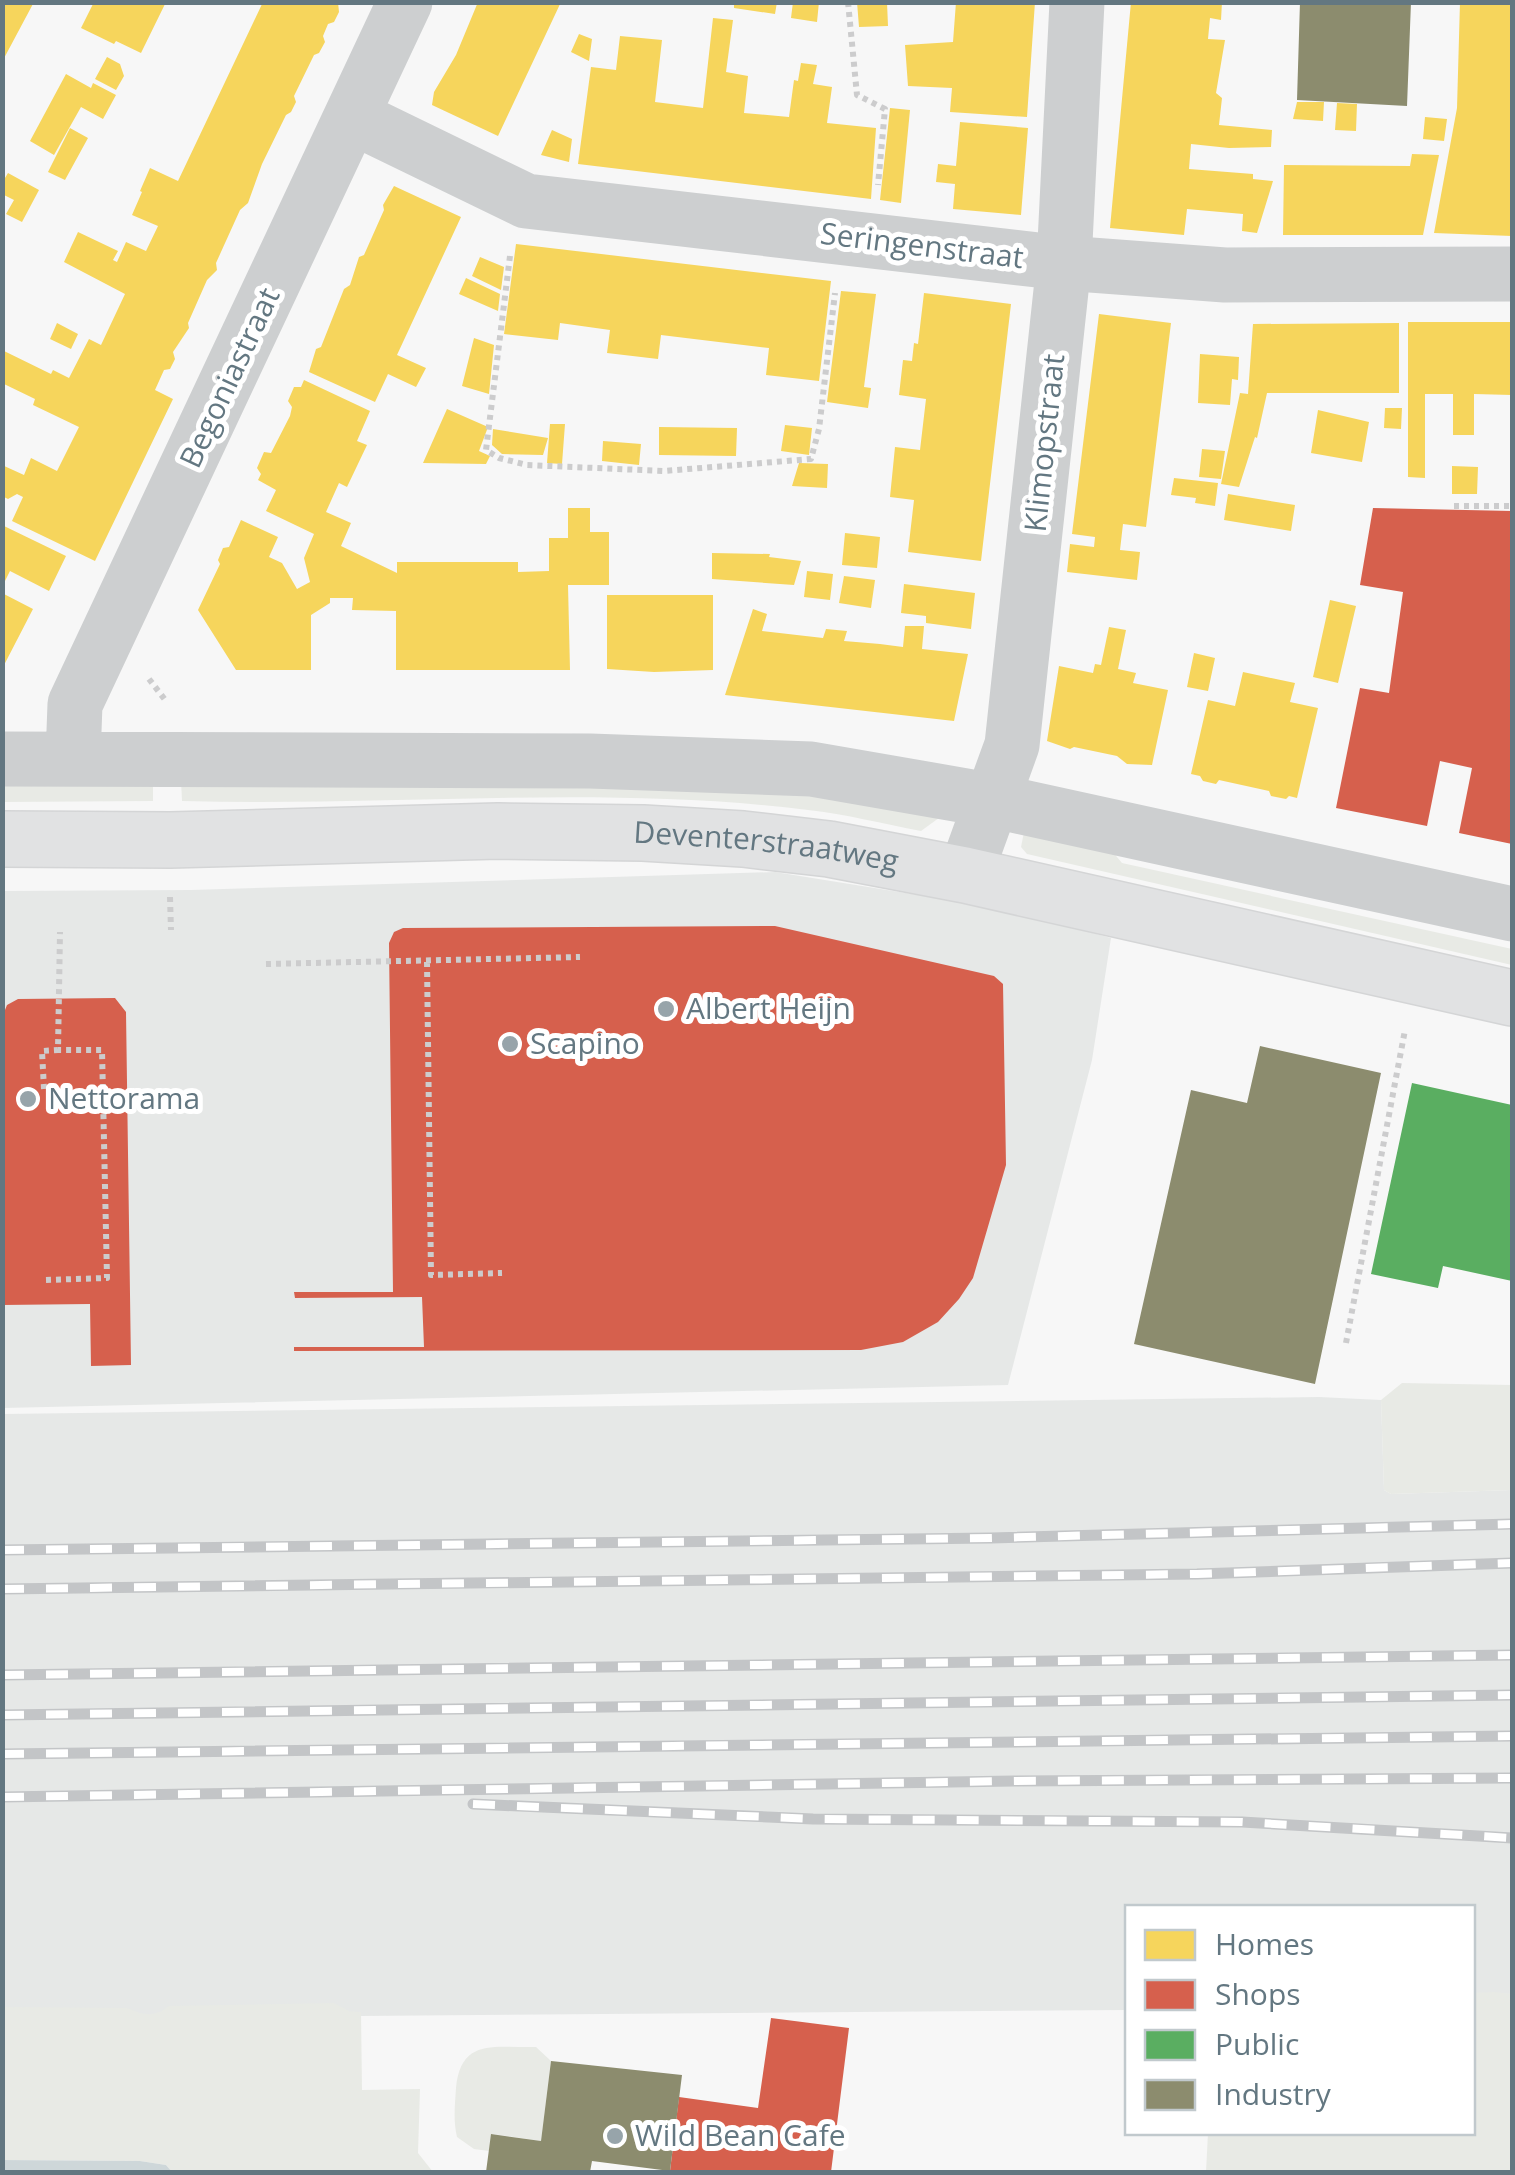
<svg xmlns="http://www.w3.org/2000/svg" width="1515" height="2175" viewBox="0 0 1515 2175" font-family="'Open Sans',sans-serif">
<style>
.built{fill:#e6e8e7}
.green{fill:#e8eae5}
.water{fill:#ced7d9}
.homes{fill:#f6d55c}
.shops{fill:#d6604d}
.public{fill:#5aae61}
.industry{fill:#8c8c6e}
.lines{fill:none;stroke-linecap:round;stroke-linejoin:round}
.secondary-casing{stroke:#d4d5d6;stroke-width:58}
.path{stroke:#cccccd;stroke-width:6;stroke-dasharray:5 5;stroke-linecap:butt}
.street{stroke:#cdcfd0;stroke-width:55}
.secondary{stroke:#e1e2e3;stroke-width:55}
.rail-casing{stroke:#c3c5c7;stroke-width:11}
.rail{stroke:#fff;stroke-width:8;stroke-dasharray:22;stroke-linecap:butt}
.poi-dot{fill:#97a4aa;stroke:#fff;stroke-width:4}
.labels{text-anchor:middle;stroke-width:10;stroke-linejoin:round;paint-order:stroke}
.street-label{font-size:30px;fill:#637781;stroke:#fff}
.poi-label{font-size:30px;fill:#637781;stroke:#fff;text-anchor:start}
</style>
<rect width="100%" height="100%" fill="#f7f7f7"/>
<path class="built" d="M775 872 1005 909 1111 938 1092 1060 1008 1385 3 1408 2 891 191 890Z
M1319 1397 1381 1400 1384 1490 1391 1494 1512 1490V1994L1473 1993 1472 1908H1128L1127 2010 360 2016 3 2024 2 1414Z"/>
<path class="green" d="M181 780 760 784 943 815 921 831C883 824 846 814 808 810 601 784 389 807 182 801Z
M153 781V801L3 802 2 782Z
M1024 832 1107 845 1122 863 1512 949V965L1027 854 1021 847Z
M1402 1383 1512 1385V1490L1391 1494 1384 1490 1381 1400Z
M1494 1992 1512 1994V2172H1206L1208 2133 1472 2132 1473 1993Z
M334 2003 349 2011 361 2012 362 2090 420 2089 418 2153 433 2172H172L166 2165 140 2161 3 2160V2007L127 2008C143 2015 154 2018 169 2006Z
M536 2047 551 2061 541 2141 492 2134 489 2151 474 2149 457 2137C453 2120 455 2105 456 2088 461 2037 495 2048 536 2047Z"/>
<path class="water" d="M2 2160 140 2161 166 2165 172 2172H3Z"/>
<path class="homes" d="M2 2H34L2 62Z
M94 2H166L141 53 116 41 114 44 81 28Z
M263 2H338L339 12 334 22 328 24 323 36 325 42 319 53 314 55 294 96 296 102 291 112 286 115 262 164 248 203 240 210 216 263 217 270 207 280 188 323 189 328 173 352 175 359 170 369 164 370 155 390 173 399 95 561 12 521 23 497 17 494 8 499 2 496V465L24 475 31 458 57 471 79 427 33 405 35 399 4 384 2 350 51 374 53 370 69 378 89 339 101 345 125 294 64 262 78 232 118 251 113 260 117 262 126 242 146 251 158 226 132 215 142 192 140 191 150 168 178 181Z
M478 2H561L498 136 432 105 434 92 456 55Z
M734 2H777L775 14 734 8Z
M793 2H819L817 22 791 18Z
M857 2H887L888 26 859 27Z
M956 2H1035L1027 117 950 112 952 88 908 86 905 45 953 42Z
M1131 2H1222L1221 20 1210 18 1208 39 1225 40 1216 93 1222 98 1219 125 1272 130 1271 147 1229 148 1191 144 1189 169 1253 174V179L1273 181 1257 233 1242 231 1243 214 1187 209 1184 235 1110 228Z
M1460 2H1512V236L1434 233 1457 108Z
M713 18 733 20 726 72 748 76 744 113 789 117 794 80 798 81 801 63 817 65 813 84 832 87 827 123 876 128 871 199 578 164 591 67 616 70 620 36 662 40 655 102 703 108Z
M579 34 592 39 589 61 571 52Z
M107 57 120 64 124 76 116 90 95 79Z
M66 74 91 88 93 83 116 95 103 119 81 107 54 155 30 141Z
M1297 102H1324L1323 121 1293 119Z
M1337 103 1357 104 1356 131 1335 130Z
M890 108 910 110 901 203 880 200Z
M1425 117 1447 119 1444 141 1423 139Z
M960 122 1028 128 1021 215 953 209 955 184 936 182 938 164 956 166Z
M70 128 88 138 65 180 48 172Z
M552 130 572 139 569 162 541 155Z
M1412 154 1439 155 1423 235H1283L1284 165 1410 166Z
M8 173 39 190 22 222 6 214 14 200 2 194V183Z
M394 186 461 217 397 355 426 368 416 387 388 374 375 402 309 372 316 349 321 347 344 289 350 285 359 257 364 255 384 210 383 205Z
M516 244 831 281 819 381 766 375 769 348 661 335 658 359 607 353 610 330 560 323 558 340 504 334Z
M480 257 504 267 501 290 472 276Z
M466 278 500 294 498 311 459 294Z
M841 291 876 294 864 387 871 388 868 408 827 402Z
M924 293 1011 304 981 561 908 552 914 500 890 497 895 447 920 450 926 399 899 395 903 360 912 361 914 343 918 344Z
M1099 314 1171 323 1146 527 1123 524 1120 550 1140 552 1137 580 1067 572 1070 544 1094 547 1095 537 1072 534Z
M1408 322H1512V395L1474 394V435H1453V394H1425V478L1408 477Z
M57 323 78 334 71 349 50 339Z
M1399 323V393H1267L1257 438 1255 437 1239 487 1221 484 1240 393 1248 394 1253 324Z
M474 338 494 345 489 394 462 386Z
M1200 354 1239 357 1238 380 1232 379 1230 405 1198 403Z
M304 380 370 411 357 441 367 445 347 487 339 483 326 512 351 523 341 546 397 573V562H518V572L549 571V538H568V508H590V532H609V585H568L570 670H396V611L352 610 353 598H330V603L311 615V670H236L198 610 220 564 218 560 223 548 229 547 241 520 278 537 269 557 282 563 297 589 310 582 304 558 314 534 266 511 276 490 258 480 261 474 257 468 264 452 271 453 290 416 292 407 288 401 294 387H301Z
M1385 408H1402L1401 429 1384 428Z
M447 409 488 427 479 451 490 456 486 464 423 463Z
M1318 410 1369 422 1362 462 1311 453Z
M550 424H565L562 464 547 463Z
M785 425 812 428 809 455 781 451Z
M659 427 737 428 736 456 659 455Z
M493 429 548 438 543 455 502 454 492 445Z
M603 441 641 444 639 465 602 461Z
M1202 449 1225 451 1221 479 1199 477Z
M799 463 828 464 827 488 792 486Z
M1452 466 1478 467 1477 494H1452Z
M1174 478 1218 483 1215 506 1195 503 1196 498 1171 495Z
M1228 494 1295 505 1291 531 1224 520Z
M4 526 66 556 49 591 10 571 2 587Z
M845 533 880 537 877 568 842 565Z
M712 553 770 554 769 557 801 561 794 585 712 579Z
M807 571 833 574 830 600 804 597Z
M844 576 875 580 871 608 839 603Z
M904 584 975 593 971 629 926 623V616L901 613Z
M2 593 33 609 2 669Z
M607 595H713V670L654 672 607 669Z
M1330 600 1356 606 1338 683 1313 677Z
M753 609 767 614 762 631 823 638 826 629 847 631 844 641 880 644 903 647 905 626H924L922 649 968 654 954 721 725 695Z
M1109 627 1126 630 1118 669 1136 673 1133 683 1168 690 1152 765 1127 764 1117 756 1074 747 1070 749 1047 741 1059 666 1093 673 1095 664 1101 665Z
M1194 653 1215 658 1208 691 1187 687Z
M1243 672 1295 683 1290 702 1318 708 1297 798 1289 796 1286 799 1271 796 1269 791 1219 780 1216 784 1203 781 1200 776 1191 774 1208 700 1235 706Z"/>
<path class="shops" d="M1373 508 1512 511V844L1459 833 1472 768 1440 761 1427 826 1336 808 1360 688 1389 693 1403 592 1360 585Z
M775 926 994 976 1003 984 1006 1165 973 1278 959 1299 938 1322 903 1342 861 1350 294 1351V1347H424L422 1297 295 1298 294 1292H393L389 943 394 932 403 928Z
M115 998 126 1012 131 1365 91 1366 90 1304 2 1305 3 1015 7 1005 18 999Z
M771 2018 849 2028 831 2172 670 2171 679 2097 758 2108Z"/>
<path class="public" d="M1412 1083 1512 1105V1281L1443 1266 1438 1288 1371 1274Z"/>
<path class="industry" d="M1300 2H1411L1407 106 1297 100Z
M1260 1046 1381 1073 1315 1384 1134 1344 1191 1090 1247 1103Z
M551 2061 682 2075 670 2171 592 2161 590 2172H486L491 2134 541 2141Z"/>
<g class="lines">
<defs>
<g id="secondary">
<path id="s1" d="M2 839 170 840 498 831 643 833 743 839 829 849 965 875 1512 998"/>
</g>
</defs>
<use href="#secondary" class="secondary-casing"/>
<path class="path" d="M848 2 857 95 885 109 878 185
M510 256 486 450 499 458 527 465 664 471 811 459 819 429 835 293
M1454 506H1512
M149 679 166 701
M170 897 171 930
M427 962 431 1275 502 1273
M266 964 580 957
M44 1089 42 1051 58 1050 60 932
M46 1280 107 1278 102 1050H58
M1346 1343 1405 1030"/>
<path class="street" d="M353 117 526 201 1064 263 1225 275 1512 274
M73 758 75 704 405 2
M2 759 590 761 811 769 995 801 1512 914
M965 875 1012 745 1064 263 1077 2"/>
<use href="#secondary" class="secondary"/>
<defs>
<path id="rail" d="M2 1550 991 1538 1512 1524
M2 1589 1197 1574 1512 1563
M2 1675 1512 1655
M2 1715 1512 1695
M2 1754 1512 1736
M2 1797 1014 1781 1512 1778
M473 1804 813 1819 1242 1822 1512 1838"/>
</defs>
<use href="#rail" class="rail-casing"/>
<use href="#rail" class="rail"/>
</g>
<g class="poi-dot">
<circle cx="666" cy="1009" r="10"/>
<circle cx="510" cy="1044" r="10"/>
<circle cx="28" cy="1099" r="10"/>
<circle cx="615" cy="2136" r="10"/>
</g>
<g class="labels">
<g class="street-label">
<text transform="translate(922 246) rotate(7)" y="10">Seringenstraat</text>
<text transform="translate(230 378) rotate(-65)" y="10">Begoniastraat</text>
<text transform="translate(1045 443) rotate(-84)" y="10">Klimopstraat</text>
<text dy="10" stroke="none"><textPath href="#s1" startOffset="765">Deventerstraatweg</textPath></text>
</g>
<g class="poi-label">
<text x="686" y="1019">Albert Heijn</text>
<text x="530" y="1054">Scapino</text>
<text x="48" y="1109">Nettorama</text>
<text x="635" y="2146">Wild Bean Cafe</text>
</g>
</g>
<rect width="1515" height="2175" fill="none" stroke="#637781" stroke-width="10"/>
<rect x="1125" y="1905" width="350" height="230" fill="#ffffff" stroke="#c1c9cd" stroke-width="2.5"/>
<rect x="1145" y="1930" width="50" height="30" fill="#f6d55c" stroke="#c1c9cd" stroke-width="2.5"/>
<text x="1215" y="1955" font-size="30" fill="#637781">Homes</text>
<rect x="1145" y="1980" width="50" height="30" fill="#d6604d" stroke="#c1c9cd" stroke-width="2.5"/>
<text x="1215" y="2005" font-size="30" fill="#637781">Shops</text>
<rect x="1145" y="2030" width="50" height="30" fill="#5aae61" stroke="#c1c9cd" stroke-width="2.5"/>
<text x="1215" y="2055" font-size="30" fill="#637781">Public</text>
<rect x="1145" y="2080" width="50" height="30" fill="#8c8c6e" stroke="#c1c9cd" stroke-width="2.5"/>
<text x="1215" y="2105" font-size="30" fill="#637781">Industry</text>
</svg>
